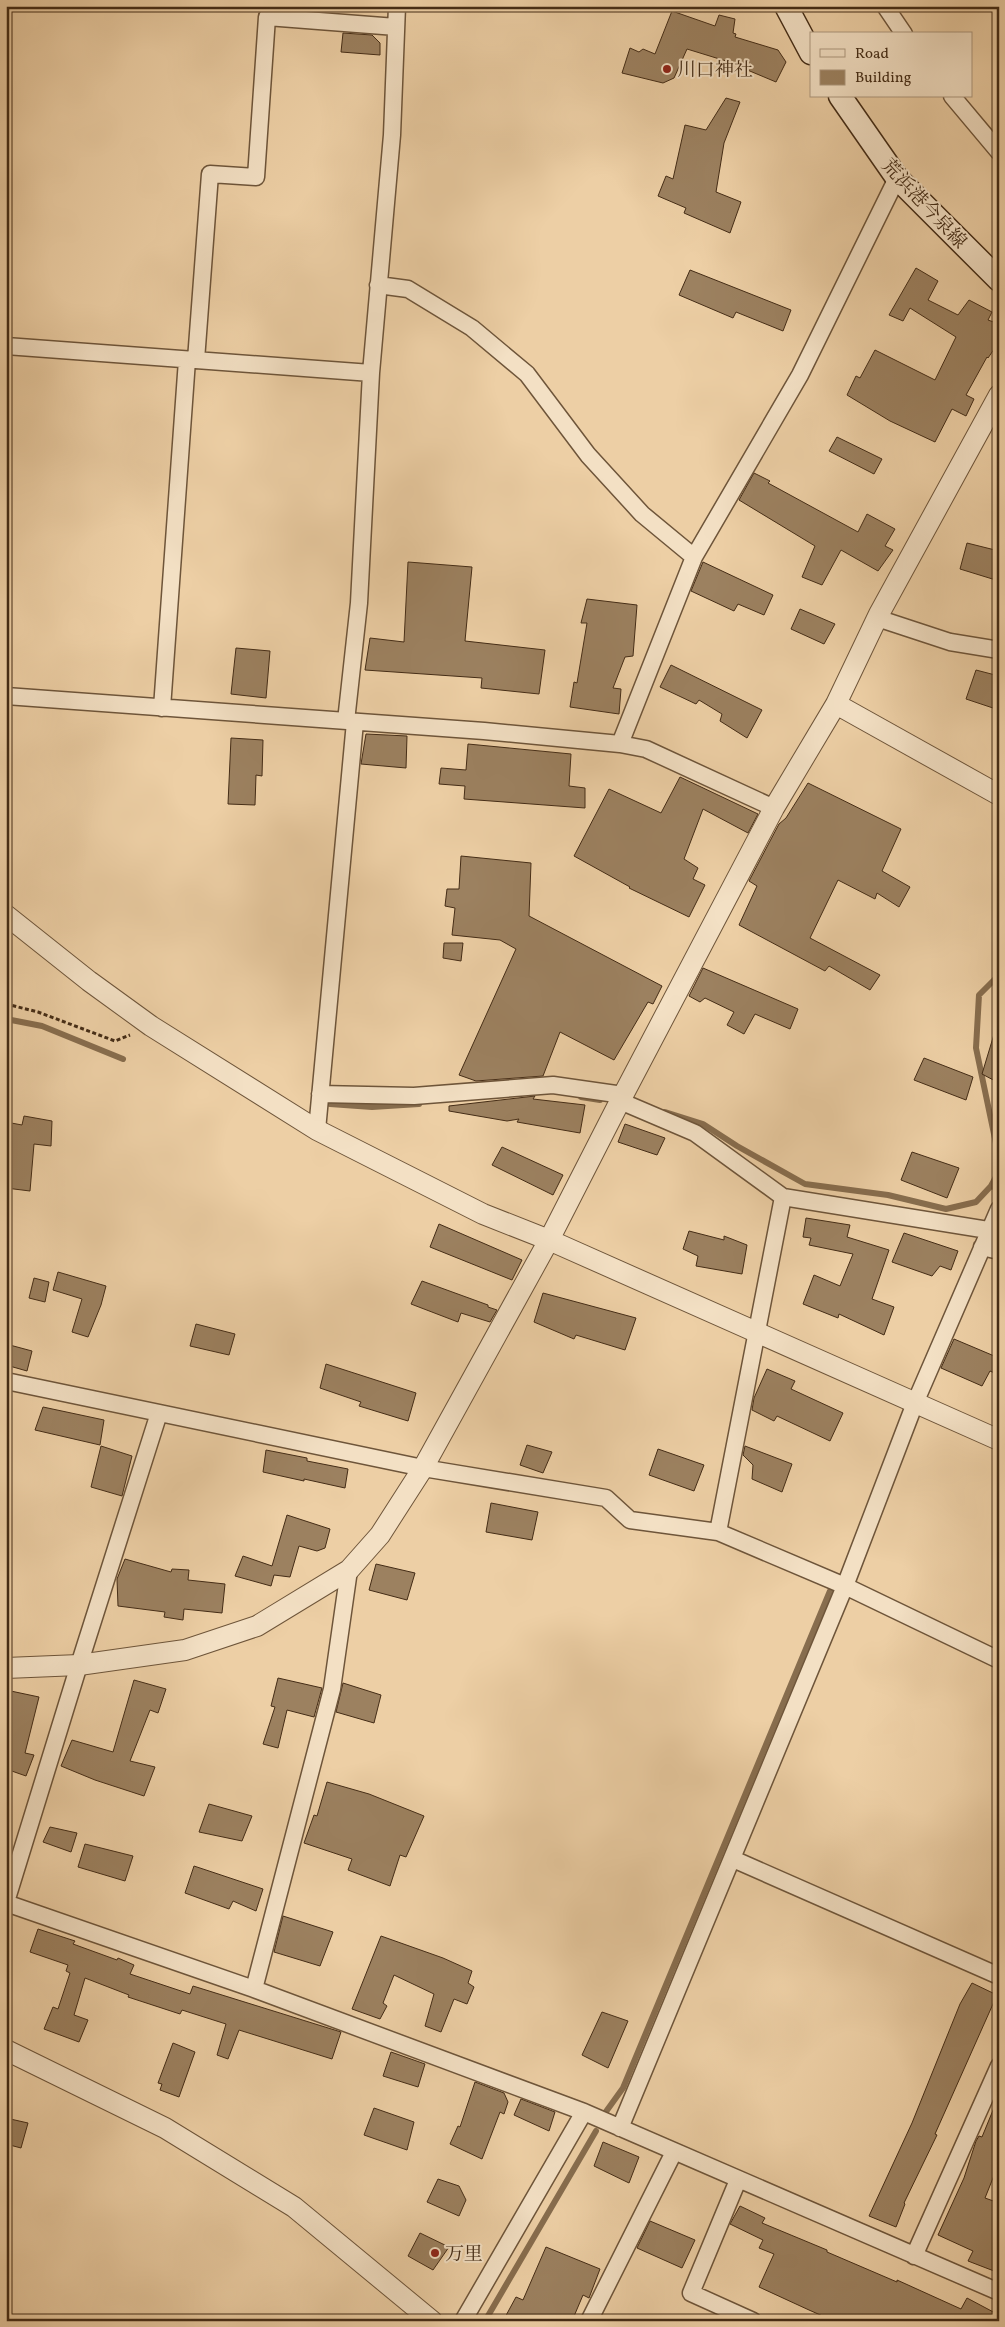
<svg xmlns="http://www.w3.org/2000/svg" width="1005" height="2327" viewBox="0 0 1005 2327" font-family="Vollkorn,'Noto Serif JP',serif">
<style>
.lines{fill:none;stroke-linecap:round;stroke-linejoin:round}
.stream{stroke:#876d4e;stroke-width:6}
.building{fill:#9c8160;stroke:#442c16}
.minor-casing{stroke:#6e553a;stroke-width:19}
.tertiary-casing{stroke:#6e553a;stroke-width:22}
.secondary-casing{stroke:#442c16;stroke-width:25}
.path{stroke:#442c16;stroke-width:3;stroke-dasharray:4 2.5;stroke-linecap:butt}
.minor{stroke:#f3e0c4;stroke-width:16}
.tertiary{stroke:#f3e0c4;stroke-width:20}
.secondary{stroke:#f3e0c4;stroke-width:22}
.poi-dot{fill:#8f2418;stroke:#f3e0c4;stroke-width:2}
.labels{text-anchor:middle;stroke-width:4;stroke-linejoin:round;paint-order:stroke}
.poi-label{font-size:19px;fill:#442c16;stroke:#f3e0c4;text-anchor:start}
.street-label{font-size:19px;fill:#442c16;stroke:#f3e0c4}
</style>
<rect width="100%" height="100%" fill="#edcfa5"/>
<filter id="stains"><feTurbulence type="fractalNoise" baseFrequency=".004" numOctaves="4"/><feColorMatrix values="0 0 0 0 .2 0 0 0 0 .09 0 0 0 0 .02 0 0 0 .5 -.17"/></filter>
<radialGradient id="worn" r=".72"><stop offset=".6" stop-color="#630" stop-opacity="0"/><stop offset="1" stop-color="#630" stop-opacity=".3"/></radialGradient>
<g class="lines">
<path class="stream" d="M6 1019 42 1026 123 1059
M581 1097 600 1100
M330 1104 372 1107 419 1104
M665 1112 703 1124 737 1146 805 1184 888 1195 946 1209 976 1202 991 1186 999 1189
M991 1186 997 1175 999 1158 976 1048 979 995 999 975
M605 2113 623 2088 830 1591
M485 2321 596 2131"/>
</g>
<path class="building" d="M672 11 715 26 719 15 735 19 733 33 736 34 735 37 778 50 786 62 776 82 726 61 687 49 674 78 663 83 622 73 630 48 639 52 643 49 655 54Z
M343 33 372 35 380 43V55L341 52Z
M726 98 740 102 724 143 716 192 741 202 730 233 684 213 686 208 658 196 666 176 673 179 685 125 706 130Z
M916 268 938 281 928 300 958 315 969 300 992 312 988 320 999 324V342L988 358 987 357 966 395 974 399 966 416 952 409 935 442 890 421 847 395 856 376 860 378 875 350 935 380 956 337 910 308 903 321 889 315Z
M690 270 791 310 783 331 736 312 733 318 679 295Z
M837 437 882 459 874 474 829 451Z
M754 473 770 481 768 483 858 532 867 514 895 529 885 546 893 550 878 571 841 550 822 585 802 577 815 546 739 500Z
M967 543 999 551V581L960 569Z
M408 562 472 567 465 641 545 650 539 694 481 688 482 678 365 670 370 638 404 642Z
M703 562 773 595 764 615 738 604 734 611 691 591Z
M587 599 637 605 633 656 625 657 613 688 621 689 619 714 570 707 574 682 577 683 587 623H581Z
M800 609 835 624 824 644 791 629Z
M236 648 270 651 266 698 231 694Z
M671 665 762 710 747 738 720 721 722 714 699 700 696 704 660 687Z
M976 670 999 676V710L966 699Z
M366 734 407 736 406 768 361 764Z
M231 738 263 740 262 776 256 775 255 805 228 804Z
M468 744 571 754 569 786 585 788V808L464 799 465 786 439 784 441 768 466 770Z
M680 777 758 814 748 833 703 809 684 859 698 868 693 879 705 885 689 917 629 888 630 887 574 856 609 789 661 813Z
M808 783 901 829 882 871 910 887 899 907 877 893 875 899 838 880 810 938 880 975 870 990 829 966 825 971 739 925 757 886 749 881 779 824 786 818Z
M461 856 531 863 529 916 662 986 653 1004 648 1002 614 1060 560 1032 543 1076 476 1081 459 1075 516 949 500 940 452 935 455 908 445 906 447 889H459Z
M444 943H463L461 961 443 958Z
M703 968 798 1009 790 1029 755 1014 744 1034 727 1025 734 1012 705 998 700 1002 689 996Z
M995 1031 999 1032V1083L982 1074Z
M924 1058 973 1077 966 1100 914 1080Z
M535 1096 533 1099 585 1105 580 1133 517 1122 519 1119 507 1121 449 1111V1106Z
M24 1116 52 1121 51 1146 34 1144 30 1191 6 1188V1122L22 1125Z
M625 1124 665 1138 657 1155 618 1142Z
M502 1147 563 1175 553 1195 492 1165Z
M912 1152 959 1168 947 1198 901 1180Z
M806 1218 850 1225 847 1237 889 1250 872 1299 894 1307 884 1335 839 1314 838 1318 803 1304 814 1275 840 1286 853 1254 809 1245 811 1238 803 1237Z
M439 1224 522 1260 512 1280 430 1247Z
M689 1231 724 1240V1236L747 1245 742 1274 696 1266 698 1256 683 1249Z
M904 1233 958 1251 951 1270 940 1266 932 1276 892 1262Z
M58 1272 106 1286 101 1305 88 1337 72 1332 82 1299 53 1290Z
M34 1278 49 1282 45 1302 29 1298Z
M422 1281 488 1305V1307L497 1310 490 1322 461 1313 458 1322 411 1304Z
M543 1293 636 1318 625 1350 576 1335 574 1339 534 1322Z
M196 1324 235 1334 229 1355 190 1346Z
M954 1339 999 1358V1375L990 1371 982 1386 941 1368Z
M6 1344 32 1351 27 1371 6 1365Z
M326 1364 416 1393 408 1421 359 1406 361 1402 320 1388Z
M767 1369 795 1381 791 1389 843 1413 830 1441 777 1416 774 1421 752 1410 754 1398Z
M43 1407 104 1420 100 1445 35 1430Z
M527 1445 552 1452 543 1473 520 1465Z
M101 1446 132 1456 122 1496 91 1487Z
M745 1446 792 1464 782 1492 752 1479 753 1465 743 1455Z
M658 1449 704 1465 694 1491 649 1475Z
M266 1450 307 1458V1461L348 1469 345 1488 304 1479V1481L263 1472Z
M491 1503 538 1512 532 1540 486 1532Z
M287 1515 330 1529 325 1548 317 1551 299 1546 290 1577 274 1575 271 1586 235 1576 243 1556 272 1566Z
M125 1559 171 1572 172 1569 189 1570 188 1580 225 1584 222 1613 184 1609 183 1620 164 1617 165 1612 118 1606 117 1579Z
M376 1564 415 1573 407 1600 369 1590Z
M278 1678 322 1688 314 1717 287 1710 278 1748 263 1744 275 1707 271 1706Z
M134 1680 166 1689 158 1713 150 1710 130 1761 155 1767 144 1796 95 1780 61 1766 72 1740 113 1752Z
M343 1683 381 1695 374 1723 336 1712Z
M6 1690 39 1697 25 1753 34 1755 26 1776 6 1769Z
M327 1782 369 1794 424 1816 406 1857 400 1855 390 1886 348 1870 352 1859 304 1843 314 1815 317 1816Z
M209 1804 252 1816 242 1841 199 1832Z
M50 1827 77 1833 71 1852 43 1842Z
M85 1844 133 1856 125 1881 78 1867Z
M194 1866 263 1889 256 1911 233 1901 229 1909 185 1893Z
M283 1916 333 1932 320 1966 274 1952Z
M38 1929 75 1941 73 1944 117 1960 118 1958 134 1965 130 1974 190 1994 193 1986 341 2032 332 2059 239 2030 228 2059 217 2055 226 2024 182 2010 180 2014 128 1997 129 1995 85 1978 74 2015 88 2020 79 2042 44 2029 53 2007 58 2009 70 1973 66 1971 68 1965 30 1952Z
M381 1936 443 1958 472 1971 468 1983 474 1987 467 2004 454 1999 441 2032 425 2026 434 1994 394 1975 383 2003 387 2006 380 2019 352 2009Z
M972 1983 997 1995 935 2134 937 2135 904 2203 905 2204 896 2227 869 2216 912 2123 960 2004Z
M602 2012 628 2021 608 2068 582 2055Z
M173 2043 195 2052 179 2097 160 2090 162 2084 158 2083Z
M391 2052 425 2064 418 2087 383 2076Z
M475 2082 504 2093 508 2102 504 2114 500 2112 482 2159 450 2144 458 2126 460 2127Z
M998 2098 999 2163 985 2198 999 2203V2262L994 2271 968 2261 973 2251 938 2235 964 2178 976 2141 979 2136 982 2137Z
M521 2099 555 2112 549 2131 514 2115Z
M374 2108 414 2122 407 2150 364 2135Z
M6 2118 28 2123 21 2148 6 2144Z
M603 2142 639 2157 629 2183 594 2166Z
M438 2179 459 2186 466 2200 459 2216 427 2202Z
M740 2206 765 2218 762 2223 827 2250V2252L897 2282V2280L961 2309 967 2298 999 2315V2321H834L809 2310 759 2287 774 2254 759 2248 763 2240 730 2224Z
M650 2221 695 2240 682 2268 637 2248Z
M420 2233 449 2247 433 2270 408 2256Z
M546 2247 600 2269 589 2298 583 2295 572 2321H503L516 2297 523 2300Z"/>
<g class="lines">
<defs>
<path id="minor" d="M885 6 904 34
M952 96 999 152
M378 285 408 289 472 328 527 374 588 455 642 514 694 557
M6 346 371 373
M196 360 210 174 256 177 267 17 396 27
M877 618 950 642 999 650
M6 696 484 731 620 744 646 749 774 808
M162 708 187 360
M346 721 359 603 371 373 392 135 397 6
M620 744 694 557 800 375 897 178
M320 1094 414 1096 553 1085 623 1095
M620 1101 695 1133 783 1197 988 1230
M317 1130 355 722
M982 1247 999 1251
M6 1381 423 1468 606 1498 630 1520 718 1532 845 1586 999 1660
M718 1532 783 1197
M733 1859 999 1976
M6 1902 79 1665 159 1413
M6 1903 254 1989 584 2112 999 2292
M254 1989 332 1689 349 1570
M620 2128 845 1586 915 1403 999 1209
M738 2180 691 2293 753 2321
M914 2256 999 2066
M463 2321 584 2112
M589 2321 674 2152"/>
<path id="tertiary" d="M836 704 999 795
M6 915 89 981 151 1026 317 1130 483 1214 549 1240 999 1440
M6 1668 79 1665 185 1650 257 1626 349 1570 380 1535 423 1468 549 1240 620 1101 774 808 836 704 879 614 999 395
M6 2050 165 2128 294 2207 432 2321"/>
<path id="secondary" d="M786 6 811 53
M840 96 897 178 999 280"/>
</defs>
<use href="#minor" class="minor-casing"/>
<use href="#tertiary" class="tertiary-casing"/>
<use href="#secondary" class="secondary-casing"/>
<path class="path" d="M6 1004 38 1012 115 1041 130 1035"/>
<use href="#minor" class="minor"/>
<use href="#tertiary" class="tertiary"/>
<use href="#secondary" class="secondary"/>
</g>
<g class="poi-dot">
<circle cx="667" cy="69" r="5"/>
<circle cx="435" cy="2253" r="5"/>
</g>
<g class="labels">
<g class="poi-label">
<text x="677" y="76">川口神社</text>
<text x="445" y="2260">万里</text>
</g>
<g class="street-label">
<text transform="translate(925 203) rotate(47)" y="7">荒浜港今泉線</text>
</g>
</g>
<rect width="1005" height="2327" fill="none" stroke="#edcfa5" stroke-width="25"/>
<rect x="8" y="8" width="990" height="2312" fill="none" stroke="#442c16" stroke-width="2.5"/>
<rect x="12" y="12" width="980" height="2302" fill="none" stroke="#442c16"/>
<rect x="810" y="32" width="162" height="65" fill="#f3e0c4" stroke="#ad987e"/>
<rect x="820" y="49" width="25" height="8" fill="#f3e0c4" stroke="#ad987e"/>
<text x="855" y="58" font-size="15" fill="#442c16">Road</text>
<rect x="820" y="70" width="25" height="15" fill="#9c8160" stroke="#ad987e"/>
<text x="855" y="82" font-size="15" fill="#442c16">Building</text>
<rect width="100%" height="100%" filter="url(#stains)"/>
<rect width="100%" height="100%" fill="url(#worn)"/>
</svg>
